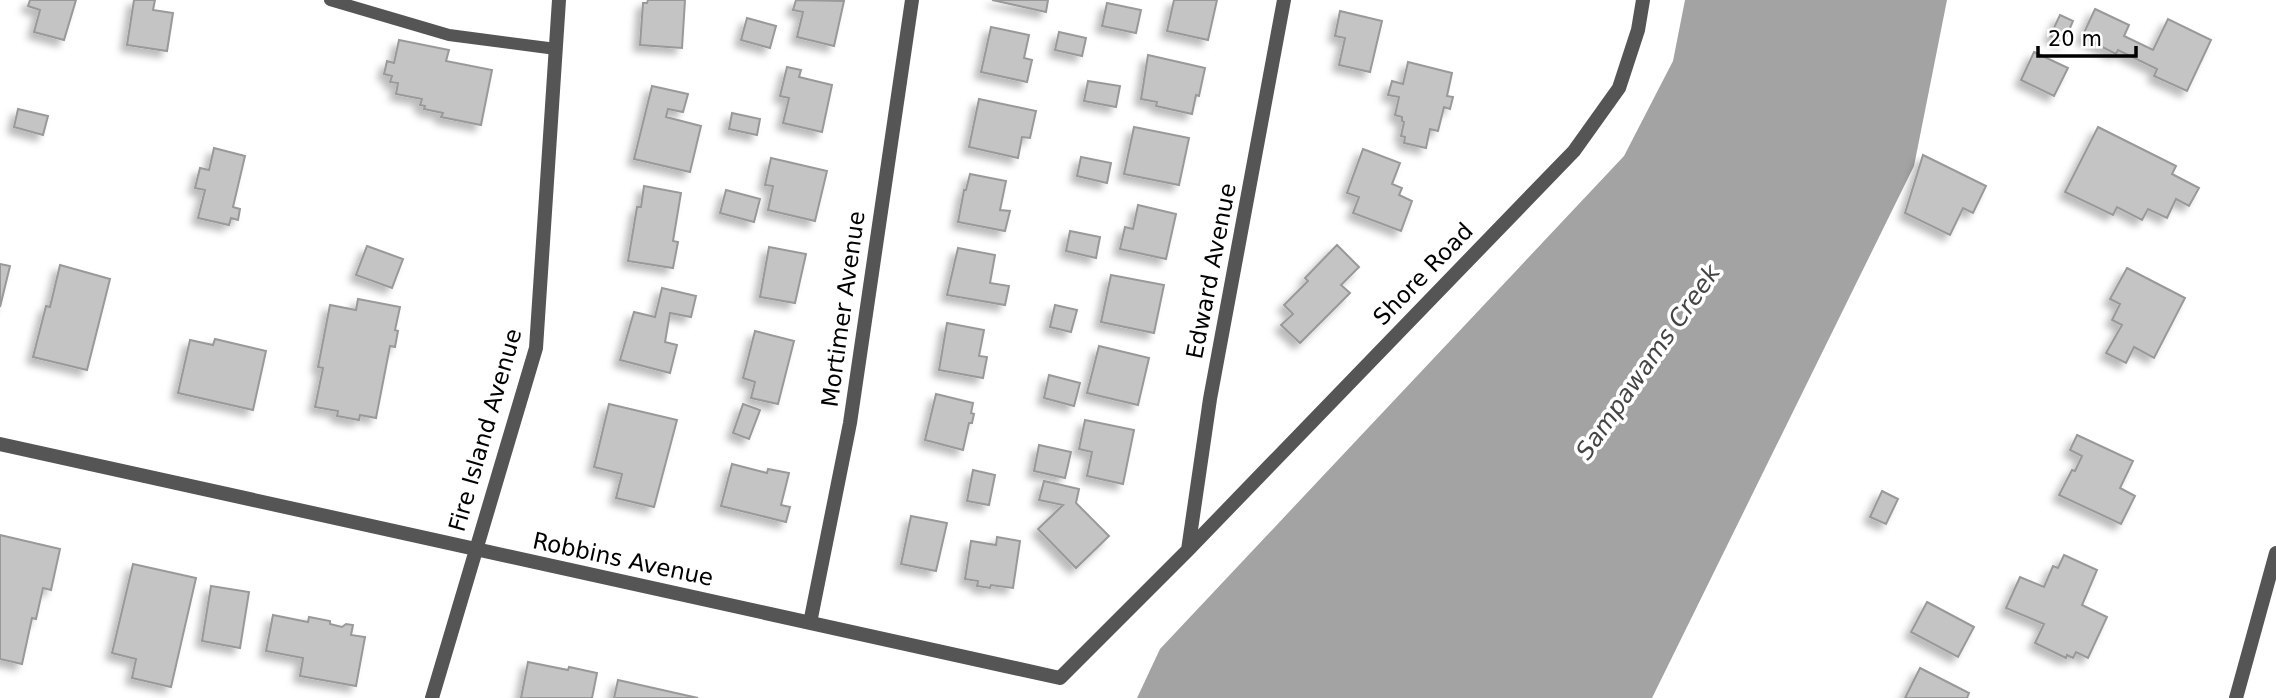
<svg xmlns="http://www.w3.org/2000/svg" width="2276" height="698" viewBox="0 0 2276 698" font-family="'DejaVu Sans',sans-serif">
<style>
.water{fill:#a3a3a3}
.building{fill:#c4c4c4;stroke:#999;stroke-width:2;filter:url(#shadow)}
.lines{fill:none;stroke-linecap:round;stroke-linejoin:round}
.service{stroke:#555;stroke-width:12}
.minor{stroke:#555;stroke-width:14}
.labels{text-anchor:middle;stroke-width:7;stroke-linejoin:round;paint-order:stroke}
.street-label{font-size:23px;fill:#000;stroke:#fff}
.water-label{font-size:24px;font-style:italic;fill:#444;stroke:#fff}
</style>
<defs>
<filter id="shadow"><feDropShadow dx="-6" dy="6" stdDeviation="3.5" flood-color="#0004"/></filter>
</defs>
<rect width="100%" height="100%" fill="#fff"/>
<path class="water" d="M1685 0H1947L1914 166 1652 698H1137L1160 649 1624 156 1673 61Z"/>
<path class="building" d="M30 0H76L64 40 34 32 40 10 28 6Z
M134 0H155L153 10 173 13 167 51 127 45Z
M648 0H685L682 48 640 45 643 3H647Z
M796 0 844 1 834 46 797 37 803 12 793 10Z
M992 0H1048L1046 12Z
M1174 0H1217L1208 40 1167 31Z
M1107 3 1141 10 1136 33 1102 26Z
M2095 9 2129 25 2124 36 2153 50 2168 19 2211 40 2187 91 2154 76 2157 69 2118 50 2116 54 2082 37Z
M1340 11 1382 21 1370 72 1339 65 1345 38 1335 36Z
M2060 15 2073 21 2064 42 2050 36Z
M747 18 776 26 770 48 741 40Z
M991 27 1029 35 1024 58 1032 60 1027 82 981 72Z
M1059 32 1086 38 1082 56 1055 50Z
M399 40 449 50 446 61 492 70 481 125 441 117 443 113 424 109 425 106 420 105 422 99 396 94 398 83 390 82 392 76 384 74 387 61 394 63Z
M2034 52 2068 68 2054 96 2021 80Z
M1148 55 1205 68 1199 96 1196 95 1192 114 1156 106 1157 102 1141 99Z
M1408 62 1452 73 1447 96 1453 97 1450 109 1444 107 1438 131 1430 129 1426 148 1404 143 1405 137 1401 136 1404 122 1402 121V117L1395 115 1399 97 1388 95 1392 81 1403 84Z
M787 67 801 70 799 77 832 85 822 132 783 123 789 98 780 96Z
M1088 81 1120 86 1116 107 1084 101Z
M652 86 688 94 683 112 668 109 666 117 701 126 690 172 634 159Z
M979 99 1036 111 1030 138 1022 137 1018 158 969 147Z
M18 109 48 116 43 135 14 127Z
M732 113 760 119 757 135 729 129Z
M1134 127 1189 138 1179 185 1124 174Z
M2098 127 2176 166 2172 174 2199 188 2189 206 2176 199 2167 218 2148 209 2142 220 2117 207 2113 215 2065 192Z
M214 148 245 156 233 207 240 209 238 220 231 218 229 225 198 218 205 190 195 188 200 168 209 170Z
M1363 149 1400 163 1392 184 1402 188 1399 195 1412 201 1401 231 1353 213 1359 197 1347 193Z
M1923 155 1986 186 1973 213 1963 208 1950 235 1905 213Z
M1081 157 1111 163 1107 183 1077 176Z
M771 158 827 171 815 221 768 210 773 186 765 185Z
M970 174 1006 181 1000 210 1010 211 1005 231 958 222 964 190H966Z
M644 186 681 193 673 241 678 242 673 268 628 261 637 207H641Z
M726 190 760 199 754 222 720 213Z
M1138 205 1176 214 1166 259 1120 249 1125 227 1133 229Z
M1070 231 1100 237 1096 258 1066 251Z
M1337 245 1359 267 1341 285 1350 293 1300 343 1281 325 1293 314 1284 305 1308 281 1305 278Z
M367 246 403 259 392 288 356 275Z
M769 247 806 254 795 303 760 297Z
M958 248 995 255 990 283 1009 286 1005 305 947 295Z
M0 264 10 266 0 307Z
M60 265 110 279 87 370 33 357 46 306 50 307Z
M2127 268 2185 298 2154 358 2134 347 2126 363 2106 353 2122 325 2112 320 2120 304 2110 299Z
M1111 275 1164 285 1154 333 1101 322Z
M662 288 696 296 691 317 670 313 665 342 677 345 670 373 620 360 634 312 655 317Z
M358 299 400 307 395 330 398 331 395 347 390 346 376 418 360 415 359 420 337 416 338 411 315 407 323 368 318 367 330 305 356 310Z
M1055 305 1077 310 1071 332 1050 327Z
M947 323 984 330 979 356 987 357 983 378 939 370Z
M755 331 794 341 778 404 751 398 755 382 743 378Z
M215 339 266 351 253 410 178 393 190 340 213 345Z
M1099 346 1149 358 1138 405 1087 393Z
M1049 375 1080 383 1074 406 1044 398Z
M936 394 973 403 971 413 974 414 972 423H969L963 450 925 440Z
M609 404 677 420 654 507 616 498 622 474 594 467Z
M743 404 760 410 749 439 733 433Z
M1085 420 1134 430 1123 484 1087 476 1092 452 1079 449Z
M2077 435 2133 461 2120 488 2135 496 2121 524 2059 495 2072 470 2075 471 2082 456 2070 450Z
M1039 445 1071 452 1065 478 1034 471Z
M732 464 767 473 768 469 789 473 781 505 790 507 786 522 721 506Z
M973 470 995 475 989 505 967 501Z
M1044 481 1079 489 1076 503 1109 536 1076 568 1038 529 1063 505 1039 500Z
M1882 491 1898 499 1886 524 1870 517Z
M911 516 947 523 936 571 901 564Z
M0 535 60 549 51 590 43 588 36 619 32 618 22 664 0 659Z
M997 537 1020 541 1013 588 991 585 990 588 977 586 978 581 965 579 971 541 996 545Z
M2064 555 2097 570 2082 605 2107 617 2088 658 2076 652 2073 658 2067 655 2066 658 2035 643 2044 624 2006 608 2020 577 2044 587 2053 566 2058 568Z
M133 564 196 578 171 687 132 678 136 659 112 653Z
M211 586 249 592 240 648 202 641Z
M1927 602 1974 627 1958 657 1911 632Z
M273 615 308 622 309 617 330 621V624L342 627 346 624 353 625 351 635 365 637 356 686 300 676 303 658 266 651Z
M528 662 568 670 569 667 597 673 592 698H521Z
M1920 668 1969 693 1967 698H1905Z
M618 680 698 698H614Z"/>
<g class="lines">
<path class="service" d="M330 0 449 35 556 49"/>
<path class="minor" d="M0 444 1060 678 1188 550 1574 151 1619 88 1638 30 1643 0
M1188 550 1210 399 1284 0
M810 623 850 423 912 0
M432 698 536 348 559 0
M2236 698 2276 553"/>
</g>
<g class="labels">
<g class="street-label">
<text transform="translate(1211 271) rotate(-79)" y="8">Edward Avenue</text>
<text transform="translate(1423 274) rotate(-46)" y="8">Shore Road</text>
<text transform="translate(843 309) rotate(-82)" y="8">Mortimer Avenue</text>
<text transform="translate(485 430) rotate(-74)" y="8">Fire Island Avenue</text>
<text transform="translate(623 559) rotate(12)" y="8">Robbins Avenue</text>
</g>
<g class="water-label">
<text transform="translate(1648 362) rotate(-55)" y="8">Sampawams Creek</text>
</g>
</g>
<path d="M2038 46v10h98v-10" fill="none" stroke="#000000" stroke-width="3.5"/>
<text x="2048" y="46" font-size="21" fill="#000000" stroke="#ffffff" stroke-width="5" paint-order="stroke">20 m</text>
</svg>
